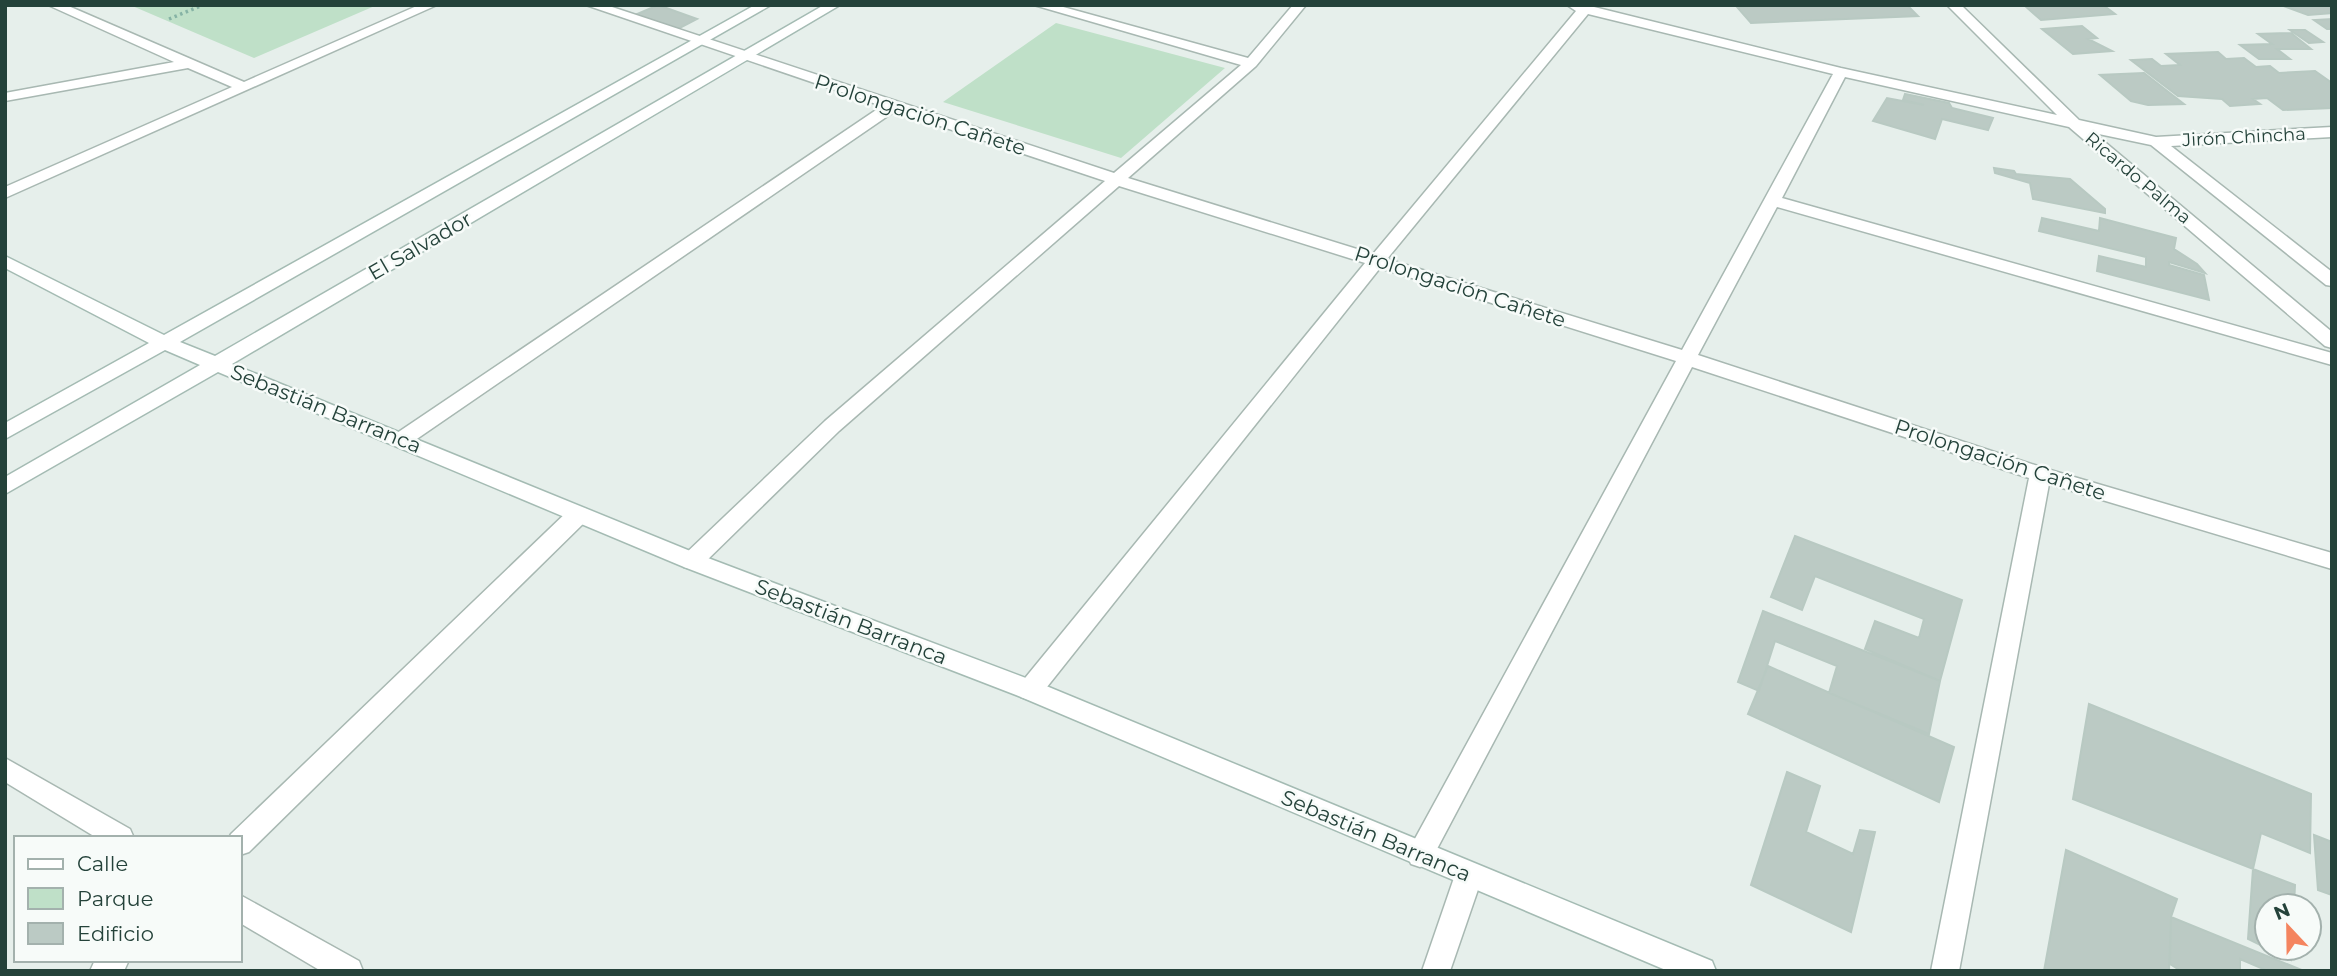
<svg xmlns="http://www.w3.org/2000/svg" width="2337" height="976" viewBox="0 0 2337 976" font-family="Montserrat,sans-serif">
<style>
.green{fill:#bfe0c8}
.building{fill:#bbcac4;stroke:#b8c9c2;stroke-width:2}
.lines{fill:none;stroke-linecap:round;stroke-linejoin:round}
.street-casing{stroke:#a8b8b2;stroke-width:3}
.secondary-casing{stroke:#a4bbb3;stroke-width:3}
.path{stroke:#86b3a5;stroke-width:3.5;stroke-dasharray:2.5 3.5;stroke-linecap:butt}
.street{fill:#fff;fill-rule:evenodd}
.secondary{fill:#fff;fill-rule:evenodd}
.labels{text-anchor:middle;stroke-width:5;stroke-linejoin:round;paint-order:stroke}
.far-street-label{font-size:18px;fill:#24423a;stroke:#f7fbf9}
.street-label{font-size:21px;fill:#24423a;stroke:#f7fbf9}
</style>
<rect width="100%" height="100%" fill="#e6efeb"/>
<path class="green" d="M130 5H377L254 58Z
M1056 23 1225 68 1121 158 943 102Z"/>
<path class="building" d="M658 5 697 19 676 30 635 15Z
M1782 5H1907L1918 16 1751 23 1737 7Z
M2024 5H2103L2115 14 2041 20Z
M2281 5H2329L2332 13 2308 15Z
M2332 19V29H2327L2314 20Z
M2082 26 2097 38 2088 39 2112 51 2073 54 2042 29Z
M2290 30H2305L2323 42 2309 43Z
M2291 33 2311 49H2277L2290 59H2259L2240 45 2272 44 2258 34Z
M2218 52 2226 59 2244 58 2256 67 2270 66 2279 73 2315 71 2332 83V108L2283 110 2267 98 2253 99 2260 104 2230 106 2222 99 2178 96 2131 60 2152 59 2161 66 2180 65 2166 54Z
M2144 73 2184 104 2148 105 2131 101 2100 75Z
M1905 94 1949 103 1952 108 1993 118 1988 130 1942 119 1935 139 1873 121 1887 98 1924 105 1903 100Z
M1994 168 2014 171 2016 174 2070 179 2105 209V213L2033 199 2030 183 1995 173Z
M2042 218 2099 231 2100 218 2176 238 2174 249 2197 264 2205 273 2169 262V265L2204 275 2209 300 2097 271 2099 256 2146 267V257L2039 231Z
M1795 536 1962 600 1940 681 1865 649 1875 621 1919 638 1924 619 1815 576 1802 610 1771 597Z
M1763 611 1940 681 1929 734 1829 693 1837 666 1775 641 1759 691 1738 682Z
M1768 666 1954 747 1939 802 1748 714Z
M2089 704 2311 794 2310 853 2261 833 2253 869 2073 799Z
M1787 772 1820 786 1806 832 1853 854 1860 830 1875 832 1851 932 1751 885Z
M2314 835 2332 842V895L2318 890Z
M2066 850 2177 899 2171 917 2169 971H2044Z
M2253 869 2295 885 2294 906H2267V948H2292L2291 960 2248 939Z
M2171 917 2304 971H2268L2240 959V971H2181L2170 964Z"/>
<g class="lines">
<defs>
<path id="street" d="M48 5H66L244 82 419 5H437L5 198V187L232 87 188 68 5 101V93L174 62Z
M586 5H606L1114 173 1241 65 1034 5H1056L1248 58 1293 5H1306L1256 66 1128 178 1373 254 1576 11 1567 5H1586L1841 68 2057 115 1947 5H1961L2079 120 2156 137 2332 127V137L2171 146 2332 272V286L2326 285 2151 145 2094 133 2332 332V348L2325 346 2069 127 1845 77 1782 198 2332 353V365L1777 207 1698 355 2047 469 2332 553V569L2049 484 1959 971H1931L2029 478 1692 367 1429 864 1420 867 1411 864 1407 855 1411 846 1676 361 1380 268 1039 697 1030 700 1021 697 1018 690 1021 683 1365 263 1119 186 839 431 700 567 692 569 684 567 681 561 684 555 825 421 1105 181 895 111 408 445H394L391 440 394 435 882 106ZM1588 14 1833 74 1682 350 1387 259Z
M578 507 586 509 589 515 586 521 249 852 240 855V838H229L231 834 570 509Z
M5 758 130 829 134 838H97L5 782Z
M1469 862 1479 866 1483 875 1450 971H1422L1455 875 1459 866Z
M240 895 359 961 363 971H321L240 923Z
M95 960H129L124 971H90Z"/>
<path id="secondary" d="M755 5H771L180 342 215 356 824 5H840L232 364 700 555 1039 683 1712 961 1716 971H1668L1021 697 684 567 218 372 5 494V477L200 365 165 350 5 439V423L149 343 5 268V256L164 335Z"/>
</defs>
<use href="#street" class="street-casing"/>
<use href="#secondary" class="secondary-casing"/>
<path class="path" d="M169 19 203 5"/>
<use href="#street" class="street"/>
<use href="#secondary" class="secondary"/>
</g>
<g class="labels">
<g class="far-street-label">
<text transform="translate(2244 137) rotate(-3)" y="6">Jirón Chincha</text>
<text transform="translate(2138 178) rotate(40)" y="6">Ricardo Palma</text>
</g>
<g class="street-label">
<text transform="translate(920 115) rotate(18)" y="7">Prolongación Cañete</text>
<text transform="translate(420 246) rotate(-30)" y="7">El Salvador</text>
<text transform="translate(1460 287) rotate(18)" y="7">Prolongación Cañete</text>
<text transform="translate(326 409) rotate(22)" y="7">Sebastián Barranca</text>
<text transform="translate(2000 460) rotate(18)" y="7">Prolongación Cañete</text>
<text transform="translate(851 622) rotate(21)" y="7">Sebastián Barranca</text>
<text transform="translate(1376 836) rotate(23)" y="7">Sebastián Barranca</text>
</g>
</g>
<rect width="2337" height="976" fill="none" stroke="#24423a" stroke-width="14"/>
<rect x="14" y="836" width="228" height="126" fill="#f7fbf9" stroke="#a3b1ad" stroke-width="2"/>
<rect x="28" y="859" width="35" height="10" fill="#ffffff" stroke="#a3b1ad" stroke-width="2"/>
<text x="77" y="871" font-size="21" fill="#24423a">Calle</text>
<rect x="28" y="888" width="35" height="21" fill="#bfe0c8" stroke="#a3b1ad" stroke-width="2"/>
<text x="77" y="906" font-size="21" fill="#24423a">Parque</text>
<rect x="28" y="923" width="35" height="21" fill="#bbcac4" stroke="#a3b1ad" stroke-width="2"/>
<text x="77" y="941" font-size="21" fill="#24423a">Edificio</text>
<g transform="translate(2288 927) rotate(338)"><circle r="33" fill="#f7fbf9" stroke="#a3b1ad" stroke-width="2"/>
<path d="M0-5L12 26L0 18L-12 26Z" fill="#f4845f"/>
<text y="-10" font-size="19" font-weight="bold" text-anchor="middle" fill="#24423a">N</text>
</g>
</svg>
